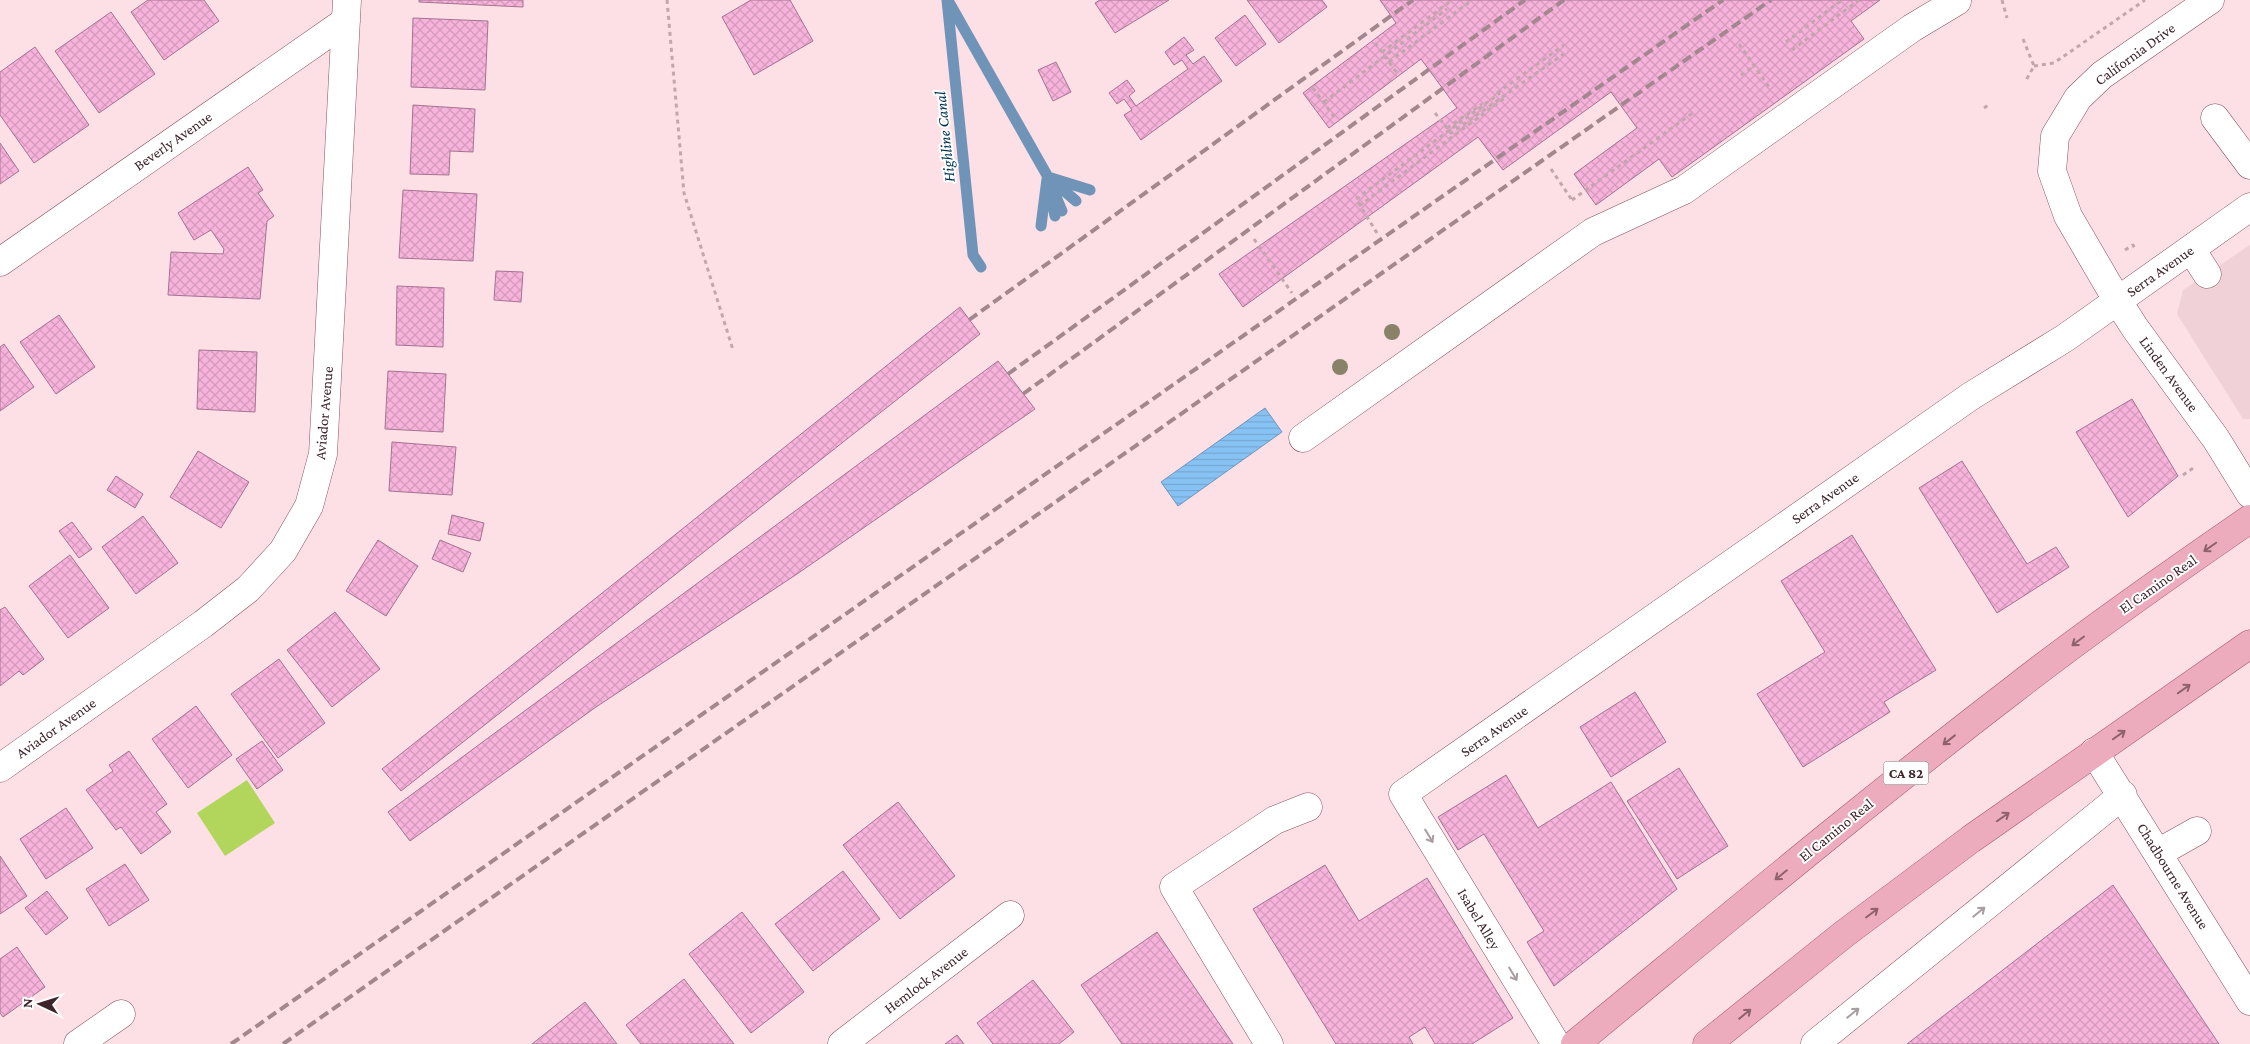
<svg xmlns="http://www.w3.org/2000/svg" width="2250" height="1044" viewBox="0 0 2250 1044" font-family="'Crimson Pro',serif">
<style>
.built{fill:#f0d1d7}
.garden{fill:#b2d65b}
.water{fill:url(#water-rules);stroke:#7094b8}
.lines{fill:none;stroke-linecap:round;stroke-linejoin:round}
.stream{stroke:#7094b8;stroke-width:11}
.building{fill:url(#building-cross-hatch);stroke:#a77292}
.minor-casing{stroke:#8a5160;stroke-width:29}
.major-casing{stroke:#a8586e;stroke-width:29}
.path{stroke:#c1a6ac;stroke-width:3;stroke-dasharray:4 4;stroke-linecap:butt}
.minor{stroke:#fff;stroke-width:28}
.major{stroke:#edabbe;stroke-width:28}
.rail{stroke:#a2888e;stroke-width:4;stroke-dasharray:10 5;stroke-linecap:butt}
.tree{fill:#878268}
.oneway{stroke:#8d616d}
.oneway2{stroke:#a89da0}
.labels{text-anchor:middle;stroke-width:4;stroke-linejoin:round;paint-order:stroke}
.shield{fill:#fff;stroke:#78666b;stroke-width:1}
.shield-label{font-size:14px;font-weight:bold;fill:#3e252b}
.street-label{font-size:15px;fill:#3e252b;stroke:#fff}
.water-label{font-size:16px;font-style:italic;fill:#003352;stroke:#fff}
</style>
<defs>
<pattern id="water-rules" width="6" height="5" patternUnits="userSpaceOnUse" patternTransform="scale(1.25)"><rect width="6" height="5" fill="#86c3f4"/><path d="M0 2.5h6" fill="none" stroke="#75a7d1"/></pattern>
<pattern id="building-cross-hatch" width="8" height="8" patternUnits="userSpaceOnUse" patternTransform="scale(1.25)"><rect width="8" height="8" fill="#f7b3db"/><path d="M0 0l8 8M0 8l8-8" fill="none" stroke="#d59abc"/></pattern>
</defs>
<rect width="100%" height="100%" fill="#fce0e6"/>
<path class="built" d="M2250 245V419H2243L2177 314 2183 290Z"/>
<path class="garden" d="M247 780 275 823 225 856 197 813Z"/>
<path class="water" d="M1265 408 1282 432 1178 506 1161 482Z"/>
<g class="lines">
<path class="stream" d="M947 0 973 255 981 267
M950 4 1048 177 1062 211
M1048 177 1090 190
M1053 181 1076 201
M1051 196 1055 216
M1041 226 1047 179"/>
</g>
<path class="building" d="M148 0H204L219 21 164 60 131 12Z
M419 0H523V7L419 2Z
M751 0H790L813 41 754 75 722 17Z
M1100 0H1169L1115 33 1095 3Z
M1247 0H1322L1327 7 1279 43Z
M1380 0H1880L1851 21 1864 39 1672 177 1659 159 1596 205 1574 174 1637 128 1611 92 1503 170 1478 137 1243 307 1219 274 1457 108 1421 59 1329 128 1303 93 1396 23Z
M111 12 155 74 99 113 55 51Z
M1245 15 1266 44 1236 66 1215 38Z
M413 18 488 21 485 90 411 87Z
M1184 37 1194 50 1186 55 1193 64 1204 56 1222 81 1141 140 1124 115 1132 110 1124 99 1117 104 1109 93 1127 80 1135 91 1129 96 1136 106 1188 69 1182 60 1174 65 1165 52Z
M35 47 89 125 34 163 0 115V72Z
M1056 62 1071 92 1053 101 1038 70Z
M413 105 475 109 473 152 450 151 449 175 410 174Z
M0 143 19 171 0 184Z
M248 167 263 190 258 193 274 216 267 221 260 299 168 295 171 252 223 254 224 249 211 230 194 240 178 213Z
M403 190 477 194 473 261 399 258Z
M496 271 523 272 521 302 494 300Z
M397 286 444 288 443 347 396 345Z
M960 307 980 334 401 791 382 769Z
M59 315 95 367 56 394 20 342Z
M4 344 34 387 0 411V347Z
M199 350 257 352 255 412 197 409Z
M998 361 1035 409 797 574 596 707 410 841 388 812Z
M388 371 446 374 443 432 385 429Z
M2132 399 2178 476 2128 517 2076 432Z
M392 442 456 447 452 495 389 491Z
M198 451 249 482 221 528 170 497Z
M1962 461 2027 564 2056 547 2069 567 1997 613 1919 488Z
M116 476 143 494 135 508 107 490Z
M452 515 484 523 480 541 448 534Z
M143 516 178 563 136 594 102 547Z
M72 522 92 549 79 558 59 531Z
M1852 535 1936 670 1884 702 1890 712 1803 767 1757 694 1825 652 1781 581Z
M378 540 418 566 386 616 346 591Z
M440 540 471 553 463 572 432 559Z
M70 555 109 608 68 638 29 586Z
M5 607 44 659 23 675 19 671 0 686V610Z
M335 612 380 669 332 707 287 650Z
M279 659 325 723 278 758 231 694Z
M1635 692 1666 742 1611 777 1580 727Z
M196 706 232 755 188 788 152 739Z
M262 741 283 770 257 789 236 759Z
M129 751 167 804 156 812 171 832 141 854 121 827 116 830 86 790 113 771 109 765Z
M1679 768 1728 846 1677 879 1627 801Z
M1506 775 1538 828 1611 782 1677 889 1554 986 1527 942 1544 931 1484 834 1458 850 1438 817Z
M898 802 955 876 900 919 843 845Z
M66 808 93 848 46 879 20 839Z
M0 856 27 896 0 914Z
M125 864 149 900 109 926 86 889Z
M1325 865 1359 921 1427 878 1513 1018 1472 1044H1435L1425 1027 1409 1037 1413 1044H1336L1253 909Z
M843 871 880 919 813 971 775 924Z
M2113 885 2219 1044H1907Z
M47 891 68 918 46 935 25 908Z
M742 912 804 992 751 1033 689 954Z
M1157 932 1233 1044H1122L1081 985Z
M17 947 45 987 3 1017 0 1013V959Z
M684 979 734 1044H641L626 1025Z
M1033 980 1074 1032 1059 1044H993L977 1023Z
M585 1002 617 1044H532Z
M957 1035 964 1044H945Z"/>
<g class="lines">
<defs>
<path id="minor" d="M2210 0 2102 75 2078 98 2055 136 2052 171 2068 216 2117 300 2135 328 2216 439 2250 494
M2215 118 2250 165
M2191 249 2207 274
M0 262 346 21
M1303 438 1593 232 1684 190 1912 28 1957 1
M2094 752 2250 1001
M0 768 203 624 248 589 283 551 309 506 323 454 347 0
M2158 853 2197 831
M78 1044 121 1014
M842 1044 1010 915
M1269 1044 1174 887 1275 820 1308 807
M1556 1044 1403 794 1971 396 2065 338 2250 207
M1815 1044 2123 795"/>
<path id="major" d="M1575 1044C1720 925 1864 804 2013 690 2090 630 2170 574 2250 519
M1707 1044 1844 934 1971 839 2250 644"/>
</defs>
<use href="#minor" class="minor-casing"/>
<use href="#major" class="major-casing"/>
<path class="path" d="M667 0 684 193 733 350
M2002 0 2007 18
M2023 39 2034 66 2025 82
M1786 42 1842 0
M1375 43 1397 73
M1739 44 1771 90
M1792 50 1859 0
M1382 52 1452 0
M1389 62 1472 0
M2034 66 2054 63 2145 0
M1741 75 1754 66
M1313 88 1335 118
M1497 93 1564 45
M1324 102 1447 9
M1984 108 1990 104
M1435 113 1451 133 1568 51
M1447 128 1482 104
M1551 169 1572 200
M1572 200 1694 112
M1359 206 1506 97
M1377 233 1356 199 1500 93
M1254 239 1292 293
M2125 250 2133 245 2135 249
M2183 475 2195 467"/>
<use href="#minor" class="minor"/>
<use href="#major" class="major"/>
<path class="rail" d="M969 320 1413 0
M1008 374 1525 0
M1023 394 1564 0
M231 1044 1723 0
M283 1044 1771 0"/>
</g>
<g class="tree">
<circle cx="1392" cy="332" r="8"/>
<circle cx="1340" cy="367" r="8"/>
</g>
<defs><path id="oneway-shaft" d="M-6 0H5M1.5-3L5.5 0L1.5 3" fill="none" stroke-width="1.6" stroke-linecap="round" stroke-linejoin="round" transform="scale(1.25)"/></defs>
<g class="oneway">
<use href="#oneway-shaft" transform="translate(2210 547) rotate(145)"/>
<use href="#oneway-shaft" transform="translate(2078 641) rotate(143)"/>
<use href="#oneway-shaft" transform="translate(2184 689) rotate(-35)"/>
<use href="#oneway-shaft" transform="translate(2119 735) rotate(-35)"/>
<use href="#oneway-shaft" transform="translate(1949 740) rotate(142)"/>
<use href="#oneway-shaft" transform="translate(2003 817) rotate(-35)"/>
<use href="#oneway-shaft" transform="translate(1781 875) rotate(141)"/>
<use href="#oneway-shaft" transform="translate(1872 913) rotate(-37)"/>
<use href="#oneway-shaft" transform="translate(1745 1014) rotate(-39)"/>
</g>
<g class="oneway2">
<use href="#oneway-shaft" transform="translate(1429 836) rotate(59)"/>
<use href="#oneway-shaft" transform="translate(1979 912) rotate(-39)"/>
<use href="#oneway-shaft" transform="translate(1513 974) rotate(59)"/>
<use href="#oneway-shaft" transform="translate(1853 1013) rotate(-39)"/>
</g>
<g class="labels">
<rect class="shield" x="1883.5" y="761.5" width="45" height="23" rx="4"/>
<g class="shield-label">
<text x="1906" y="778">CA 82</text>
</g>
<g class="street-label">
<text transform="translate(2135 54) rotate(-36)" y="5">California Drive</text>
<text transform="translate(173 141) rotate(-35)" y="5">Beverly Avenue</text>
<text transform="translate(2160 271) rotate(-35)" y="5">Serra Avenue</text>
<text transform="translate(2169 374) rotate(54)" y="5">Linden Avenue</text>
<text transform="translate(324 413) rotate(-85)" y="5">Aviador Avenue</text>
<text transform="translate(1825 498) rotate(-35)" y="5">Serra Avenue</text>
<text transform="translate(2158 584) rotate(-35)" y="5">El Camino Real</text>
<text transform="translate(56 728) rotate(-35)" y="5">Aviador Avenue</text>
<text transform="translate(1494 731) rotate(-35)" y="5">Serra Avenue</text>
<text transform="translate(1836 830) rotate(-39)" y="5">El Camino Real</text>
<text transform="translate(2173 876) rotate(58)" y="5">Chadbourne Avenue</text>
<text transform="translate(1479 919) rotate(59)" y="5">Isabel Alley</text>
<text transform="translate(926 980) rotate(-37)" y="5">Hemlock Avenue</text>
</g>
<g class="water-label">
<text transform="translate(944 137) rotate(-96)" y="6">Highline Canal</text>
</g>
</g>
<g transform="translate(40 1004) rotate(274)" stroke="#ffffff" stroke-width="4" paint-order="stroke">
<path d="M0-4L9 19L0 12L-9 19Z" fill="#3e252b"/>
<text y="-8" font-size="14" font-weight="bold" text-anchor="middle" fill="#3e252b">N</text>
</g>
</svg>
